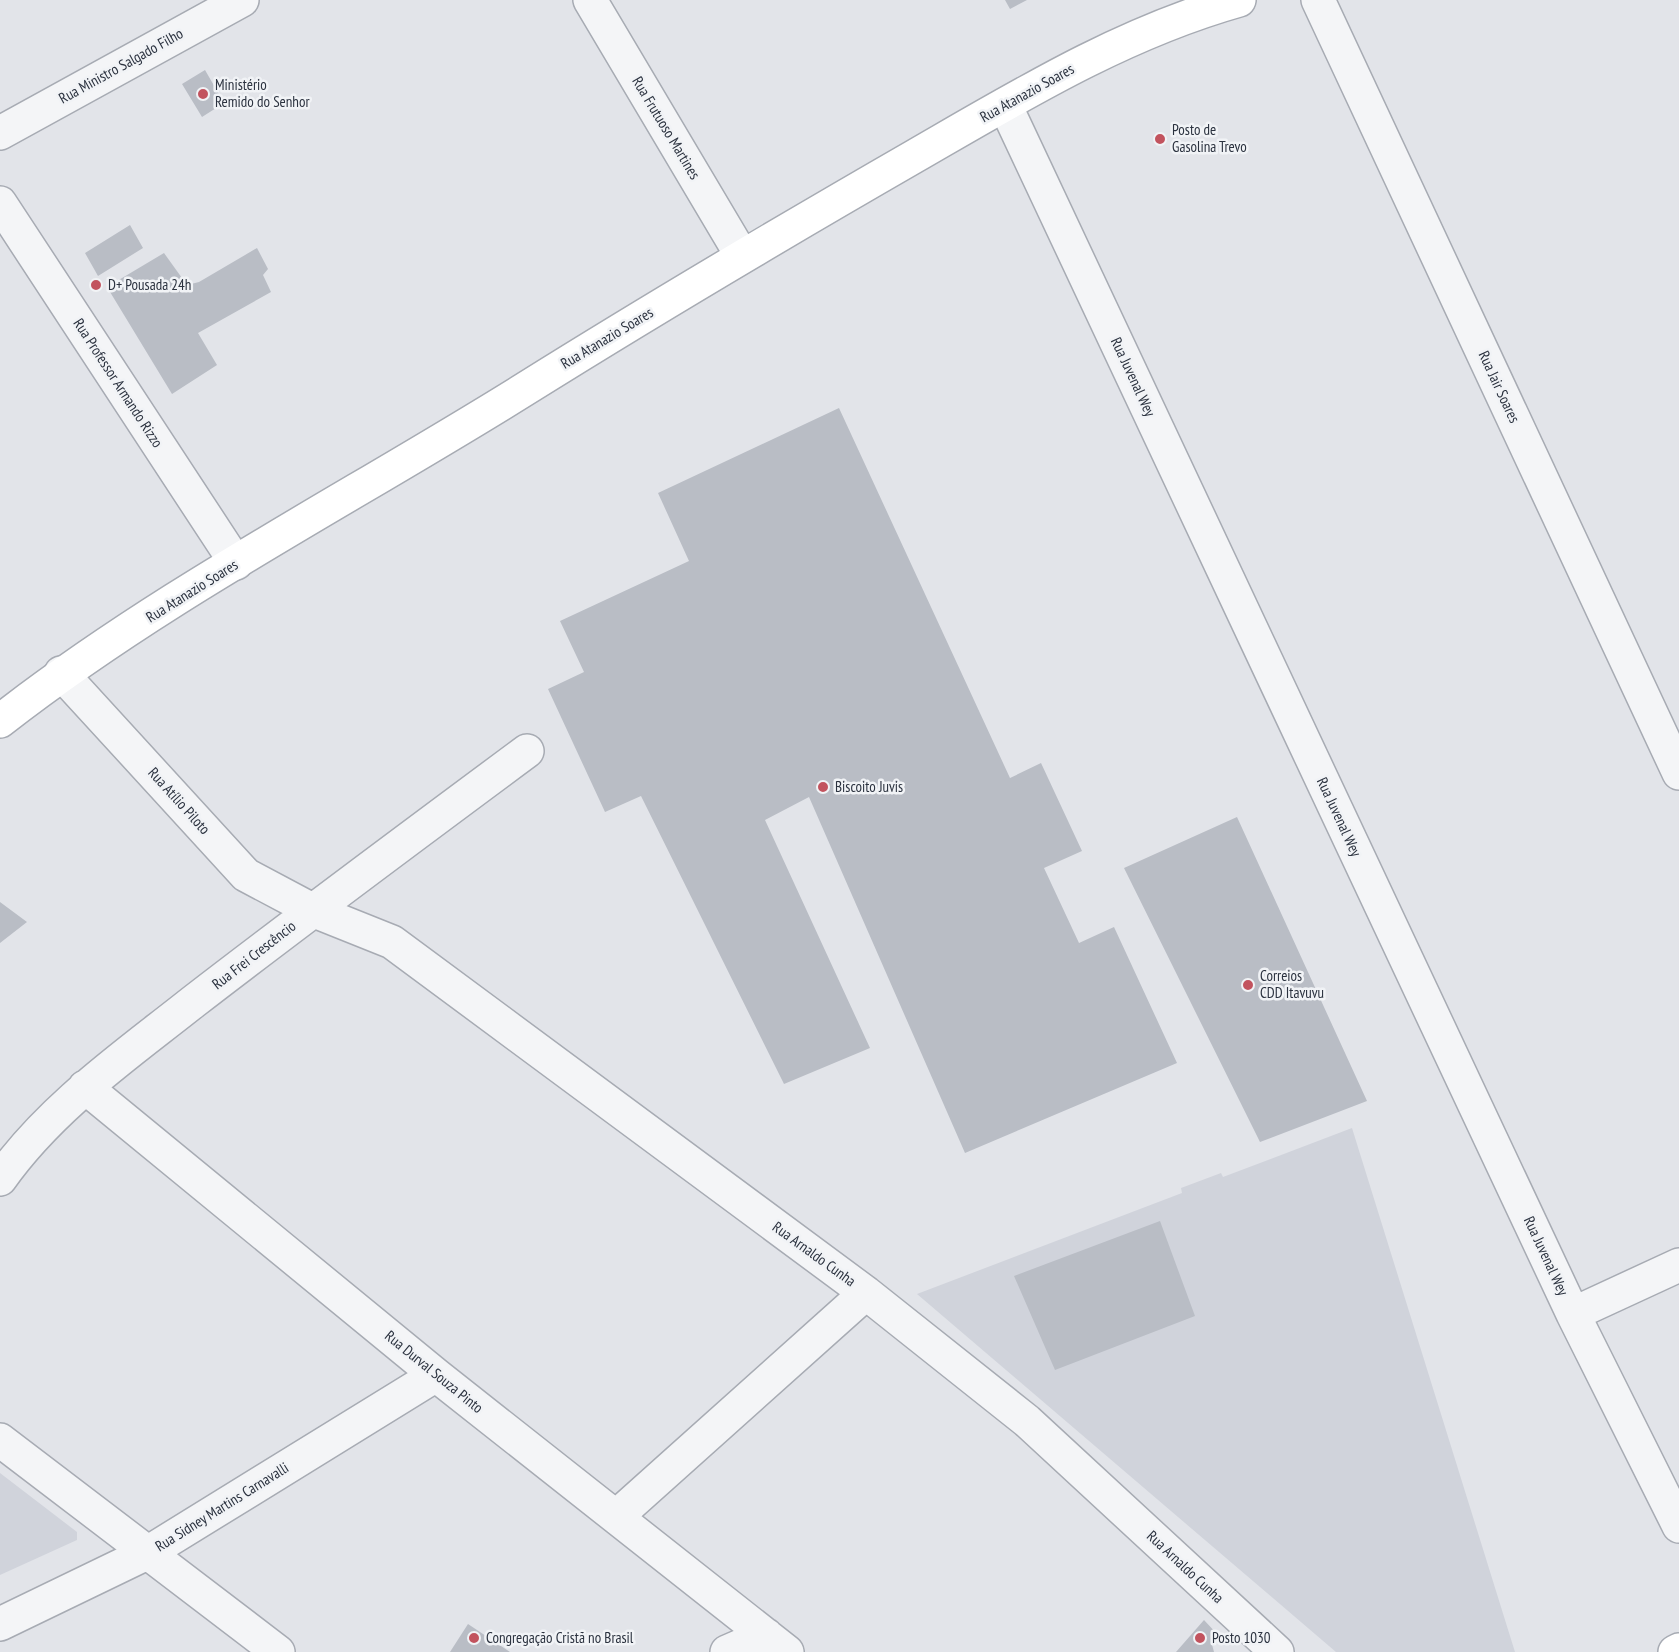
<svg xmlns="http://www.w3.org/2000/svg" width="1679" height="1652" viewBox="0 0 1679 1652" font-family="'PT Sans Narrow',sans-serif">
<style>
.built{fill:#d0d3db}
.building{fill:#b9bdc5}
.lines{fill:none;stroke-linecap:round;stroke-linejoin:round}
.street-casing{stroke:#a7abb3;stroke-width:36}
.secondary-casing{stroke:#a7abb3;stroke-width:36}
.street{stroke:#f4f5f7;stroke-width:33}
.secondary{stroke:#fff;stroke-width:33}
.poi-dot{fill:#c2535e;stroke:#f1f3f6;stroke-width:2}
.labels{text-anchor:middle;stroke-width:5;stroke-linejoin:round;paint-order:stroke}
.street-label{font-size:15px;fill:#2b323f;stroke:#f1f3f6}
.poi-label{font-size:15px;fill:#2b323f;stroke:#f1f3f6;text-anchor:start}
</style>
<rect width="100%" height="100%" fill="#e2e4e9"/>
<path class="built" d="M1352 1128 1515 1652H1336L917 1294 1182 1193 1181 1188 1221 1173 1223 1177Z
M0 1473 77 1532V1540L0 1575Z"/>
<path class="building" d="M1005 0H1027L1010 9Z
M205 70 224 103 202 117 182 84Z
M130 225 143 248 98 276 85 253Z
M257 248 268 269 263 275 271 292 198 333 217 365 172 394 107 287 164 253 187 285 199 282Z
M839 408 1010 778 1041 763 1082 851 1044 868 1079 943 1114 927 1177 1063 965 1153 809 797 765 820 870 1048 784 1084 641 796 605 812 548 689 584 672 560 621 689 561 658 493Z
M1237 817 1367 1101 1260 1142 1124 868Z
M0 902 27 922 0 943Z
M1160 1221 1195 1316 1055 1370 1014 1276Z
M1204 1620 1218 1635 1211 1641 1214 1652H1176Z
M468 1624 510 1652H450Z"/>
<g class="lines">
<defs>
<path id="street" d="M590 0 742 256
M1318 0 1679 773
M1005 105 1573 1314 1679 1526
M0 133 242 0
M0 203 236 563
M61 673 246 875 312 910 392 942 866 1293 1027 1421 1277 1652
M85 1087 436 1375 787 1652
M0 1179C51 1107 125 1056 193 1002 303 917 415 834 527 751
M1573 1314 1679 1265
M0 1440 278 1652
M617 1516 866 1293
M0 1624 149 1552 436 1375
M727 1652 766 1635"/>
<path id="secondary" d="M0 721C163 594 349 499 525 389 653 309 783 232 915 156 1019 96 1122 33 1239 0
M1675 1652 1679 1650"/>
</defs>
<use href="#street" class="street-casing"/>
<use href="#secondary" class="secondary-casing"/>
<use href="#street" class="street"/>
<use href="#secondary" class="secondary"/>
</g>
<g class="poi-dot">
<circle cx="203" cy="94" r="6"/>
<circle cx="1160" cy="139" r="6"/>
<circle cx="96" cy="285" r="6"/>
<circle cx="823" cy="787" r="6"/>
<circle cx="1248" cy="985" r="6"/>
<circle cx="474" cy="1638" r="6"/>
<circle cx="1200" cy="1638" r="6"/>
</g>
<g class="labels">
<g class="street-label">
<text transform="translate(121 66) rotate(-29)" y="5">Rua Ministro Salgado Filho</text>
<text transform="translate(1027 93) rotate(-29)" y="5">Rua Atanazio Soares</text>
<text transform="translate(666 128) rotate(59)" y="5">Rua Frutuoso Martines</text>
<text transform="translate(607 338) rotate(-31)" y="5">Rua Atanazio Soares</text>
<text transform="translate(1133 377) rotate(65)" y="5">Rua Juvenal Wey</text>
<text transform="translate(118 383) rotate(57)" y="5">Rua Professor Armando Rizzo</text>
<text transform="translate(1499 387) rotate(65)" y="5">Rua Jair Soares</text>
<text transform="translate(192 591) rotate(-32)" y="5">Rua Atanazio Soares</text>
<text transform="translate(179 801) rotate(48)" y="5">Rua Atílio Piloto</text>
<text transform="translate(1339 817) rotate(65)" y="5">Rua Juvenal Wey</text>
<text transform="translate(254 955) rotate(-38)" y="5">Rua Frei Crescêncio</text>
<text transform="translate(814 1254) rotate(36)" y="5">Rua Arnaldo Cunha</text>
<text transform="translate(1546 1256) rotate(65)" y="5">Rua Juvenal Wey</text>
<text transform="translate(434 1372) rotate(39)" y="5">Rua Durval Souza Pinto</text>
<text transform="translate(222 1507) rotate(-32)" y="5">Rua Sidney Martins Carnavalli</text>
<text transform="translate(1185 1567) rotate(43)" y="5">Rua Arnaldo Cunha</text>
</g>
<g class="poi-label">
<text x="215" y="90">Ministério<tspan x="215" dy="17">Remido do Senhor</tspan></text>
<text x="1172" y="135">Posto de<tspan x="1172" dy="17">Gasolina Trevo</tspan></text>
<text x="108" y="290">D+ Pousada 24h</text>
<text x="835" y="792">Biscoito Juvis</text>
<text x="1260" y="981">Correios<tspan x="1260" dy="17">CDD Itavuvu</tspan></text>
<text x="486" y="1643">Congregação Cristã no Brasil</text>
<text x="1212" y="1643">Posto 1030</text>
</g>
</g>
</svg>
